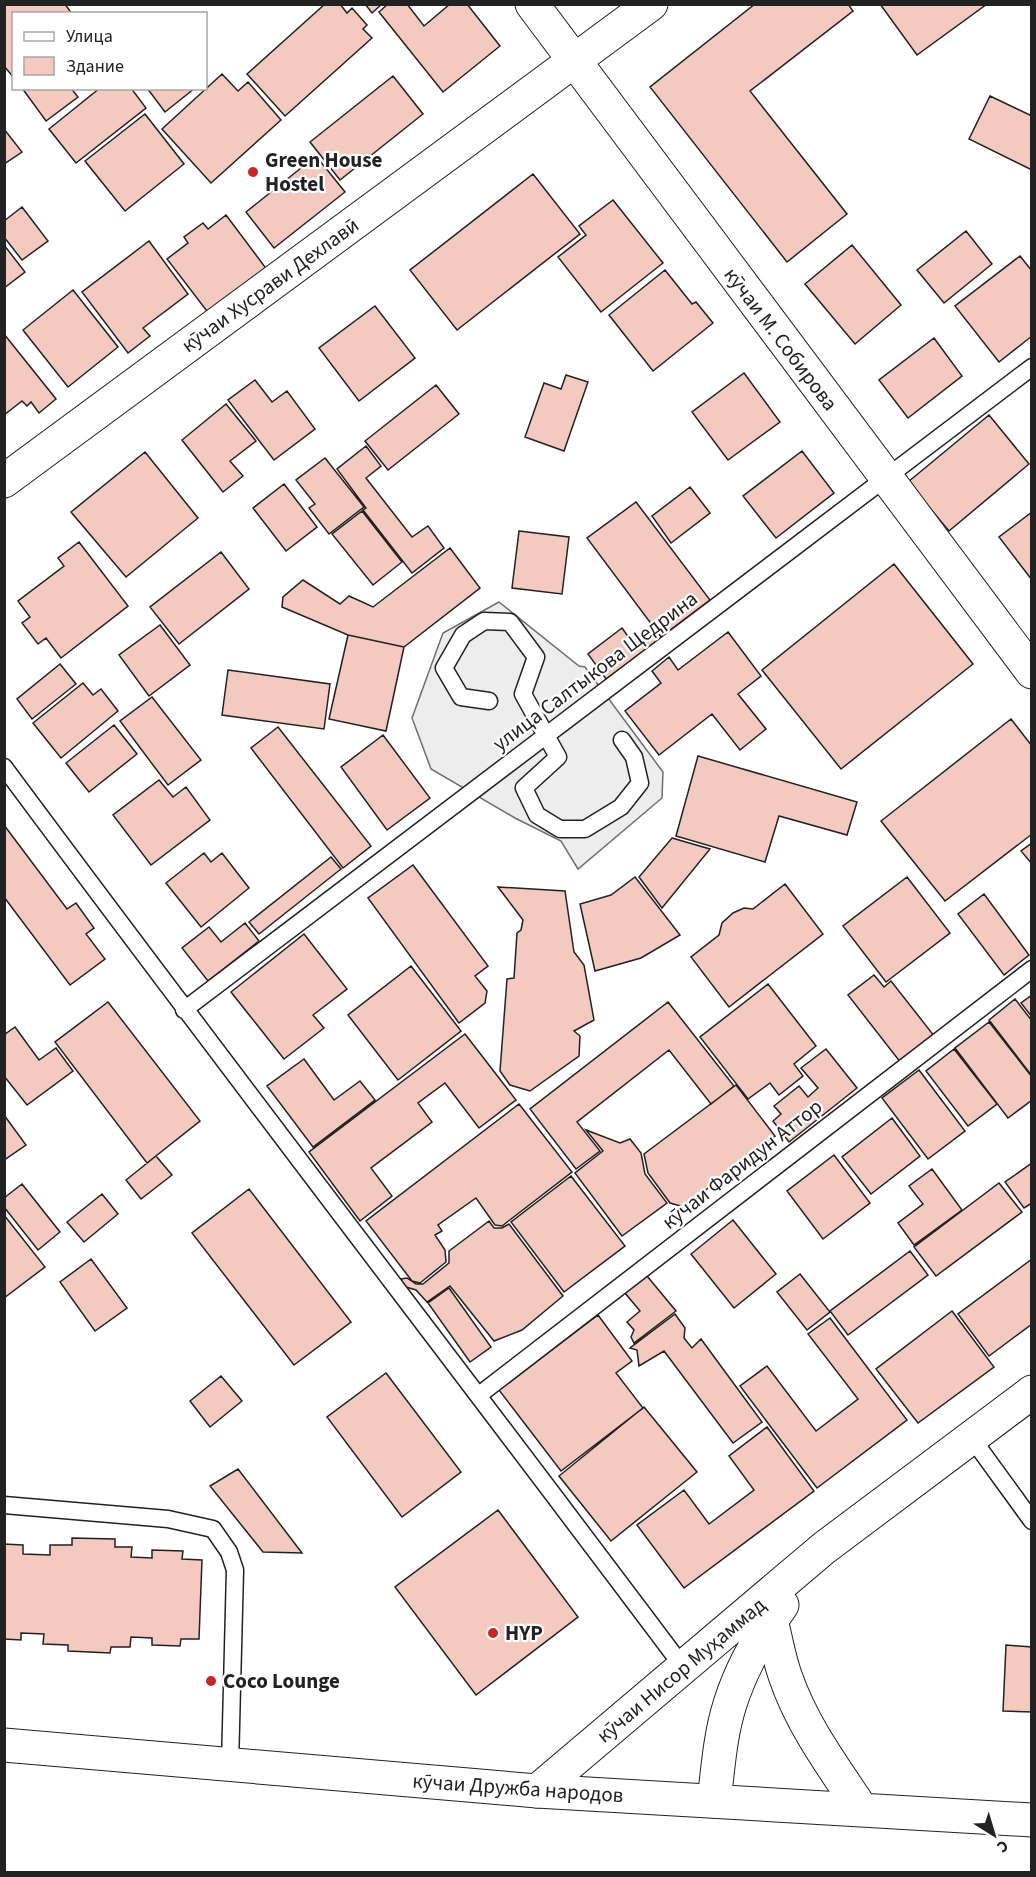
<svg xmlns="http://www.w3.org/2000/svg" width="1036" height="1877" viewBox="0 0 1036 1877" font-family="'Source Sans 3',sans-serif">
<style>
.parking{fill:#ededed;stroke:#6f6f6f;stroke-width:1.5}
.building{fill:#f3c9c0;stroke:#222;stroke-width:1.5}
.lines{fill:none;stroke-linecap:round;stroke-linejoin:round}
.service-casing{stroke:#222;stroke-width:19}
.minor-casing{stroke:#222;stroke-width:35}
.tertiary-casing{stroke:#222;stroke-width:35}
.secondary-casing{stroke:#222;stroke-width:35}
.service{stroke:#fff;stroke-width:16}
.minor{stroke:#fff;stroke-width:33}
.tertiary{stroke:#fff;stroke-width:33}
.secondary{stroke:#fff;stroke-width:33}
.poi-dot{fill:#c62828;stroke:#fff;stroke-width:2}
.labels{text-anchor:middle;stroke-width:4.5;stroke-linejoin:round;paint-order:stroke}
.poi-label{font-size:21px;font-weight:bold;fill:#222;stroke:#fff;text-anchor:start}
.street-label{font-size:21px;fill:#222;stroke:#fff}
</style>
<rect width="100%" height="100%" fill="#fff"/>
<path class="parking" d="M499 602 579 666 585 667 663 772 662 798 578 869 561 841 515 818 431 769 412 718 443 633Z"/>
<path class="building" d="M4 4H65L72 14H14V78L4 66Z
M325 4H340L347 13 352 8 367 25 363 29 372 38 285 116 247 74Z
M365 4H382L372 13Z
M388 4H407L424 26 450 4H467L500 46 443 92 379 12Z
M755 4H848L853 11 750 91 847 214 787 262 650 87Z
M880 4H987L917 55Z
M222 74 238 91 248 82 281 120 211 183 162 129Z
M393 76 423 114 340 180 310 142Z
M22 88H71L78 97 46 121Z
M100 88H131L146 108 76 163 49 129Z
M147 88H195L165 112Z
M990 96 1032 116V170L969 139Z
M145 114 184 164 125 211 85 161Z
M4 129 22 152 4 164Z
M316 156 345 192 274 248 246 212Z
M533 174 580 234 457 330 410 270Z
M613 200 663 263 601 312 558 257 586 235 579 226Z
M22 207 48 241 22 260 4 237V221Z
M226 215 271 275 213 319 167 259 188 243 184 237 203 223 208 229Z
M966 231 992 264 944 303 917 270Z
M149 241 188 294 143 328 150 336 128 353 82 292Z
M4 245 25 272 4 288Z
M852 245 901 305 855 344 805 284Z
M1020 256 1032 271V336L999 362 955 306Z
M665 270 692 304 696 302 713 323 653 371 609 315Z
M73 290 118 347 68 387 23 330Z
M375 306 415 358 359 401 319 348Z
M4 334 56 399 39 413 31 402 27 406 22 401 4 415Z
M934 338 962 376 908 418 879 380Z
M744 373 780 422 728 460 692 412Z
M566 375 588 382 564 451 525 437 544 383 561 389Z
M255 380 272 402 287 391 315 429 274 460 228 400Z
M436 385 459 414 388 470 365 441Z
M226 404 256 441 230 461 243 476 223 492 182 440Z
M989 415 1029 464 949 531 908 482Z
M366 446 381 466 366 478 412 537 428 526 444 548 412 573 363 510 366 508 337 469Z
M802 451 834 493 776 538 743 496Z
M145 452 198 518 126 577 71 512Z
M325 458 364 507 329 534 309 508 315 504 296 480Z
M284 484 317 527 286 551 253 508Z
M690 487 710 513 671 543 652 516Z
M636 502 710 600 661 637 587 538Z
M362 511 402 562 373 585 332 534Z
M1032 512V580L999 537Z
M519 531 569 537 562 594 512 588Z
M79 542 128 606 61 658 46 638 38 644 22 623 30 617 18 601 64 566 58 558Z
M450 548 480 588 404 647 348 635 282 607 283 597 303 580 340 604 349 596 373 607Z
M221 552 249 589 179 644 150 607Z
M894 564 973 664 841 769 762 670Z
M160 625 190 665 149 696 119 655Z
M622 628 632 642 649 629 658 641 606 679 588 654Z
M728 632 761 676 738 694 766 729 740 750 712 714 659 755 625 711 661 683 652 671 669 657 678 670Z
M348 635 404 647 386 731 329 719Z
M60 664 76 684 32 719 17 699Z
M228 670 330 684 324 729 222 715Z
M83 683 93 695 101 689 118 711 61 758 33 723Z
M152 697 201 760 168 785 120 721Z
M1011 719 1032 746V834L945 901 881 821Z
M114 725 137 754 89 792 66 763Z
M278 727 371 846 343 868 251 748Z
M383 735 430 798 387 830 341 767Z
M698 756 857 802 847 835 779 816 765 862 676 836Z
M159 780 173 797 186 787 210 820 151 865 113 815Z
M4 825 67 909 76 903 94 928 86 934 105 959 70 985 4 897Z
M672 838 710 849 662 908 639 877Z
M1032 843V864L1021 851Z
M204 853 211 862 222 853 249 888 201 927 166 883Z
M331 857 341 869 259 934 249 922Z
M413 865 488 966 475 976 487 991 485 1003 459 1023 368 898Z
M635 877 680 935 641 958 595 971 580 904 611 895Z
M907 877 950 933 886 982 843 926Z
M785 884 823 934 729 1007 691 957 719 935 722 923 733 913 744 908 753 909Z
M498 887 565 891 574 952 584 965 594 1020 574 1031 580 1036 579 1056 530 1091 510 1085 500 1071 507 979 514 978 517 933 521 930 523 920Z
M984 894 1029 955 1004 975 958 914Z
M245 923 259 941 208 981 182 948 209 927 221 942Z
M304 934 347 989 313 1015 324 1028 284 1059 231 992Z
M411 966 461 1031 398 1080 348 1015Z
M874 975 884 987 891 981 935 1037 901 1063 848 995Z
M768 984 816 1046 794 1064 803 1076 779 1095 770 1083 748 1099 700 1037Z
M1032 995V1017L1021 1003Z
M1015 999 1032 1021V1076L989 1020Z
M108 1002 200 1121 147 1163 55 1042Z
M668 1002 734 1086 711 1104 669 1050 577 1122 600 1151 576 1169 530 1109Z
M989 1022 1032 1077V1100L1008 1118 955 1048Z
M15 1027 39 1060 56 1048 73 1071 27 1105 4 1076V1035Z
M465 1034 516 1100 479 1128 445 1083 418 1103 432 1122 371 1168 392 1196 360 1221 309 1152Z
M826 1049 857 1088 789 1142 773 1121 781 1114 774 1106 799 1086 808 1097 818 1088 801 1068Z
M954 1049 997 1104 968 1126 926 1071Z
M304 1059 334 1100 360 1081 375 1100 313 1147 267 1086Z
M919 1070 965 1131 928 1159 882 1098Z
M736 1085 775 1136 684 1207 670 1203 648 1173 644 1154Z
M519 1104 572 1172 502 1226 495 1225 476 1198 438 1225 442 1231 435 1235 445 1250 446 1262 420 1283 412 1281 366 1221Z
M4 1115 26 1145 4 1160Z
M892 1118 920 1156 871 1194 842 1157Z
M586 1130 620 1143 630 1139 641 1153 645 1174 667 1203 622 1236 575 1173 603 1151Z
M834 1155 870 1203 823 1239 787 1191Z
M156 1156 172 1175 141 1199 126 1180Z
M1032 1163V1203L1024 1208 1005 1182Z
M932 1169 962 1210 914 1245 898 1223 923 1204 909 1186Z
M571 1176 625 1246 564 1292 511 1222Z
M999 1183 1022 1212 936 1276 914 1247Z
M22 1184 60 1232 38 1250 4 1207V1198Z
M249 1189 351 1322 294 1365 192 1233Z
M102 1194 118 1214 84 1242 67 1222Z
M4 1215 45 1267 4 1298Z
M733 1220 776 1274 734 1308 691 1254Z
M489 1221 494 1228H502L509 1224 563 1296 522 1330 494 1341 450 1286 427 1302 416 1290 399 1285 401 1279 407 1278 416 1284H423L449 1263V1251Z
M910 1251 928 1275 848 1335 830 1311Z
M91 1259 127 1308 95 1331 60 1282Z
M1032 1259V1324L989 1356 958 1314Z
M800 1274 830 1312 807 1330 777 1292Z
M647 1276 676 1311 634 1343 631 1337 634 1330 627 1322 640 1311 625 1293Z
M449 1288 491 1347 470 1362 428 1303Z
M952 1311 994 1367 918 1423 876 1369Z
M675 1314 685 1328 684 1338 692 1348 701 1339 762 1422 733 1443 664 1351 639 1366 637 1350 630 1348Z
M598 1315 632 1361 616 1373 643 1408 561 1471 499 1390Z
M830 1318 907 1420 817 1488 740 1386 767 1366 816 1431 858 1399 808 1334Z
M386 1373 461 1472 402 1517 327 1417Z
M221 1376 242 1401 210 1427 190 1401Z
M644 1407 697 1472 611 1541 559 1476Z
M767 1427 814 1491 684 1588 637 1525 684 1490 709 1524 754 1490 729 1456Z
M238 1469 302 1553 263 1552 210 1486Z
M498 1510 578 1617 476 1695 395 1587Z
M72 1538 115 1539V1547H132L131 1557 152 1558V1550L183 1551 182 1559 202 1560 199 1639H181L180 1646 152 1645V1638L131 1637 130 1647H111L110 1653 68 1651V1645L43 1644 44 1634 21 1633V1640L4 1639V1544L23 1545V1554L50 1555V1545H72Z
M1006 1645 1032 1647V1712L1003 1711Z"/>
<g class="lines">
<defs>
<path id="service" d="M489 701 461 697 444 668 463 635 484 621 510 622 536 657 523 694 558 757 524 788 537 815 560 829H585L621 807 640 783 634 757 622 740
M4 767C228 1069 458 1367 683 1667
M184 1010 1032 367
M479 1395 1032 969
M971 1437 1032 1521
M4 1505 168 1519 213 1529 229 1552 235 1570 230 1765"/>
<path id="minor" d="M532 4 1032 672
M4 481 651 4"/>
<path id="tertiary" d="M537 1791 824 1548 1032 1392
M714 1801C718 1769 720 1735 730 1704 741 1669 761 1634 782 1605"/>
<path id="secondary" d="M771 1620C776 1639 779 1660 786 1678 803 1727 834 1768 862 1810
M4 1745 537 1791 1032 1820"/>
</defs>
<use href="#service" class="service-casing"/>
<use href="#minor" class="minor-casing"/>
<use href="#tertiary" class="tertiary-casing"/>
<use href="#secondary" class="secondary-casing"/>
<use href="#service" class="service"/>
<use href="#minor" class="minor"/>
<use href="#tertiary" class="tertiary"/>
<use href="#secondary" class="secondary"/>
</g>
<g class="poi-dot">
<circle cx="253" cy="172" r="6"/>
<circle cx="493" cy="1633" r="6"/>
<circle cx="211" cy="1681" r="6"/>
</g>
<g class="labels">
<g class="poi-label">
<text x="265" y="167">Green House<tspan x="265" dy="24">Hostel</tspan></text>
<text x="505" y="1640">HYP</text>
<text x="223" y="1688">Coco Lounge</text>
</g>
<g class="street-label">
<text transform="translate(270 285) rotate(-36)" y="7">кӯчаи Хусрави Дехлавӣ</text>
<text transform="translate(781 339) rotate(53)" y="7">кӯчаи М. Собирова</text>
<text transform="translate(595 671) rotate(-37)" y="7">улица Салтыкова Щедрина</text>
<text transform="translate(742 1164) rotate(-38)" y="7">кӯчаи Фаридун Аттор</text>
<text transform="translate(681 1670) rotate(-40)" y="7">кӯчаи Нисор Муҳаммад</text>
<text transform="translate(518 1788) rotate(4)" y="7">кӯчаи Дружба народов</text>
</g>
</g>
<rect width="1036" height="1877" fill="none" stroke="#222222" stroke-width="12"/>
<rect x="12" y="12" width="195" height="78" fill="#ffffff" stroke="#a7a7a7" stroke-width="1.5"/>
<rect x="24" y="32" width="30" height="9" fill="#ffffff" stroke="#a7a7a7" stroke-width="1.5"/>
<text x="66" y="42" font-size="18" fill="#222222">Улица</text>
<rect x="24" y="57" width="30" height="18" fill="#f3c9c0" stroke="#a7a7a7" stroke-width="1.5"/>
<text x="66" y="72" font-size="18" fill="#222222">Здание</text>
<g transform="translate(994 1835) rotate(143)" stroke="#ffffff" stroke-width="4.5" paint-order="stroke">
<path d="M0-4.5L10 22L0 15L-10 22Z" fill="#222222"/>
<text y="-9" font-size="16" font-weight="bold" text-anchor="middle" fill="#222222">С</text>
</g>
</svg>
